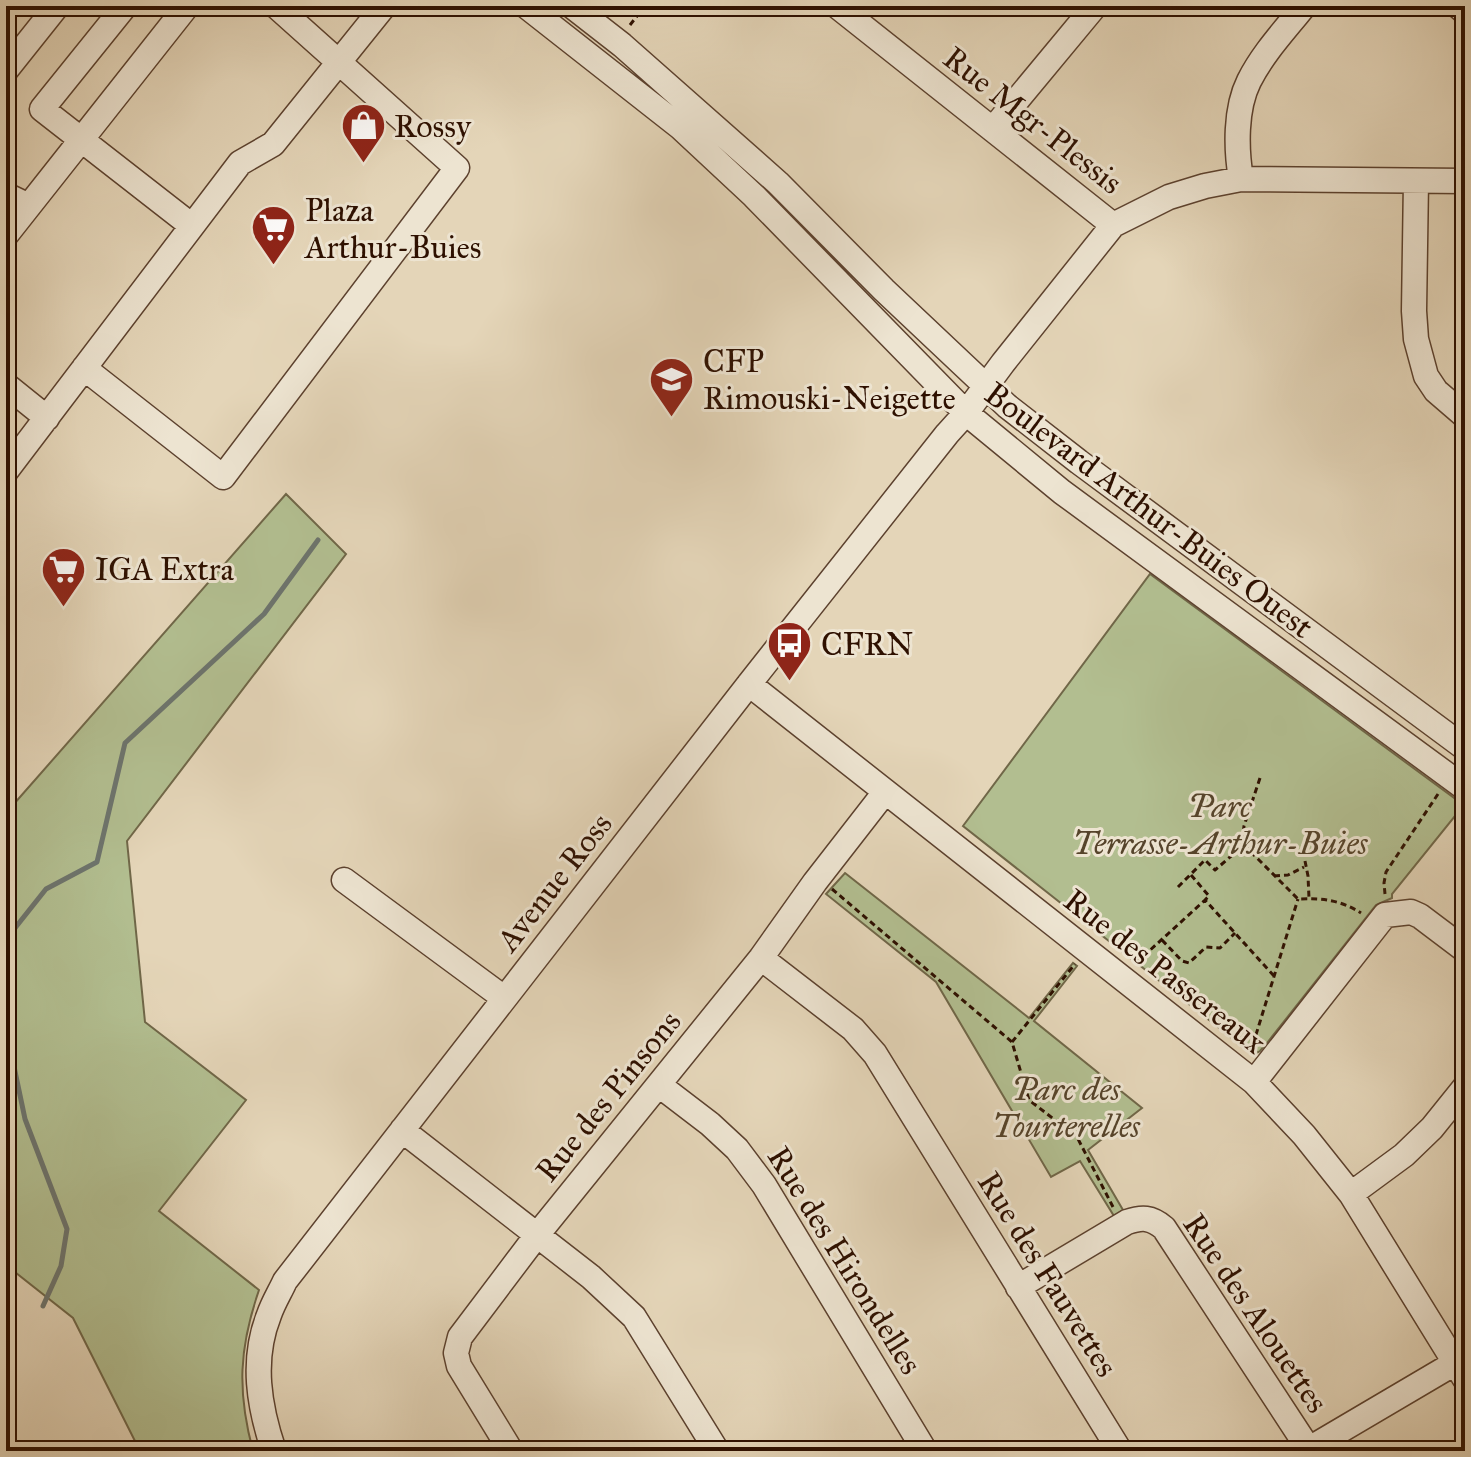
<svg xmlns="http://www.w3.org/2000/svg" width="1471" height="1457" viewBox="0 0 1471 1457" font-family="'IM FELL Great Primer',serif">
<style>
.green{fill:#b2be90;stroke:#706748;stroke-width:2}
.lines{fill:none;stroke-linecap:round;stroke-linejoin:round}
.stream{stroke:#6d746d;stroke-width:5}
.minor-casing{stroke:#5c412e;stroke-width:27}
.path{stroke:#2e1000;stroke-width:3;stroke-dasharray:6 4;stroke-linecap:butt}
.minor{stroke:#ede4d1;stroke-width:24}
.labels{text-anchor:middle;stroke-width:6;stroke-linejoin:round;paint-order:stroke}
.street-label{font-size:32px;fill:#2e1000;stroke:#ede4d1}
.poi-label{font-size:32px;fill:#2e1000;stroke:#ede4d1;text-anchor:start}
.park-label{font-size:32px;font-style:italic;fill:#56442b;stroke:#ede4d1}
</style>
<rect width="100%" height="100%" fill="#e4d5b8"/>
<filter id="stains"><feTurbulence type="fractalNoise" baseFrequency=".0025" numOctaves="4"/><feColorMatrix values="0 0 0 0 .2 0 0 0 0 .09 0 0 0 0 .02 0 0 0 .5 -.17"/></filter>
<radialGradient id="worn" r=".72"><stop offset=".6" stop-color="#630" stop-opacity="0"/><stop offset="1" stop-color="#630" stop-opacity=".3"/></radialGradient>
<path class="green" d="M286 494 346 554 127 841 145 1022 246 1100 159 1211 259 1290C239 1348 237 1391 253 1451H140L73 1318 6 1265V813Z
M1150 574 1465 806H1463L1392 894V898L1376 905 1267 1043 1260 1051 1255 1054 1254 1051H1250L1242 1046 963 826Z
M845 873 1029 1018 1073 963 1077 966 1034 1021 1142 1108 1088 1150 1123 1210 1114 1216 1080 1161 1051 1177 936 982 826 894Z"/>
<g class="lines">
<path class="stream" d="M6 952 15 928 46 889 97 862 125 743 264 614 318 540
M6 1019 12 1057 25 1119 67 1229 61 1266 43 1306"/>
<defs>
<path id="minor" d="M125 6 42 109 192 226
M526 6 680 127 754 196 966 413 1062 492 1465 788
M572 6 622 45 778 183 884 290 1007 406 1079 462 1465 748
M837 6 1113 225
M1458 6 1465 12
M6 70 57 6
M993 129 1095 6
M1241 179C1236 149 1235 109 1249 81 1263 53 1285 30 1304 6
M1416 181 1414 311 1416 339 1426 376 1436 391 1465 416
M6 195 29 206
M6 235 187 6
M84 368 223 477 457 168 276 6
M6 385 47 418
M6 471 240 163 273 144 384 6
M749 684 1254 1082 1304 1135 1351 1194 1465 1379
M344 880 504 998
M761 958 853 1029 875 1054 1120 1451
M1254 1082 1385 915 1411 912 1420 916 1465 950
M659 1085 710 1124 737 1149 764 1185 925 1451
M402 1130 591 1277 634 1317 717 1451
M1351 1194 1404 1155 1432 1128 1465 1087
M1018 1287 1127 1222C1142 1217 1151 1217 1164 1228L1310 1451
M1309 1449 1455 1363
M274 1451C259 1407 251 1360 269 1315 273 1303 280 1292 285 1281L749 684 947 434 966 413 1003 363 1113 225 1169 197 1205 186 1241 179 1465 181
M511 1451 459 1366 456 1353 460 1337 537 1235 761 958 815 882 885 792"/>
</defs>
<use href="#minor" class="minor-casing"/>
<path class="path" d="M630 25 645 6
M1260 778 1244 826 1242 843 1298 899C1322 898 1341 900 1361 913
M1305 861 1308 876 1309 898
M1191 875 1209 896 1205 900
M1274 876 1288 875 1304 867
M1178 887 1205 860 1215 870 1244 845
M832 889 1012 1042 1029 1100 1077 1137 1113 1207
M1385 894 1384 883 1386 872 1438 794
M1162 940 1182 961 1189 963 1206 947 1220 948 1235 933
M1136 963 1205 900 1274 976
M1012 1042 1075 964
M1250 1054 1298 899"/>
<use href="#minor" class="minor"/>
</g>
<defs>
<symbol id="shop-pin" viewBox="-11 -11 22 30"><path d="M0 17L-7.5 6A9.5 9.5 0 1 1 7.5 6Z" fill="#8f2418" stroke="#ede4d1"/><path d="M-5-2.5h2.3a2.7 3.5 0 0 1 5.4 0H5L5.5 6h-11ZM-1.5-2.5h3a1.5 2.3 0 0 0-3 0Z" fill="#fff"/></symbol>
<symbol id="supermarket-pin" viewBox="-11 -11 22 30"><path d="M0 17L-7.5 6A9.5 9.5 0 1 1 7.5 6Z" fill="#8f2418" stroke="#ede4d1"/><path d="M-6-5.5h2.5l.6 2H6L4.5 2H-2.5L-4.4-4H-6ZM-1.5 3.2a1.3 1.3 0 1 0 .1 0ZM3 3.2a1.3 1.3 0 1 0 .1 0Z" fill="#fff"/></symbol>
<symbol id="school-pin" viewBox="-11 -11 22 30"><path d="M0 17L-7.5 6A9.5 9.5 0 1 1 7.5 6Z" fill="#8f2418" stroke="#ede4d1"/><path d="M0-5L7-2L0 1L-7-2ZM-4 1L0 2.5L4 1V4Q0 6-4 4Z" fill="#fff"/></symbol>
<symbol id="bus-pin" viewBox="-11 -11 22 30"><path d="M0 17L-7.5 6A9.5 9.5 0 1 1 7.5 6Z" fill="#8f2418" stroke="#ede4d1"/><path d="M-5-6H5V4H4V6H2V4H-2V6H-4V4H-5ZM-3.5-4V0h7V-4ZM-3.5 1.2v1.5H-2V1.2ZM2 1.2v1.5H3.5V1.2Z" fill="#fff"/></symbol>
</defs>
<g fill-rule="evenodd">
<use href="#shop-pin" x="338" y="100" width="51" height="69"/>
<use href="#supermarket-pin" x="248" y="202" width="51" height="69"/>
<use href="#school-pin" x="646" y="354" width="51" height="69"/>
<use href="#supermarket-pin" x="38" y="544" width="51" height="69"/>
<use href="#bus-pin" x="764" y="618" width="51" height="69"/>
</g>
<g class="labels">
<g class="street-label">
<text transform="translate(1033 120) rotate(38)" y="11">Rue Mgr-Plessis</text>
<text transform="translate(1149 510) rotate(37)" y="11">Boulevard Arthur-Buies Ouest</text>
<text transform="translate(554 882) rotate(-52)" y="11">Avenue Ross</text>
<text transform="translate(1165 971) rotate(38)" y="11">Rue des Passereaux</text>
<text transform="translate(608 1096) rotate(-51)" y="11">Rue des Pinsons</text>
<text transform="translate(845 1260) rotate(58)" y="11">Rue des Hirondelles</text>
<text transform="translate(1048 1274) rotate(58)" y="11">Rue des Fauvettes</text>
<text transform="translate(1256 1313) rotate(56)" y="11">Rue des Alouettes</text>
</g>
<g class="poi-label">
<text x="394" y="137">Rossy</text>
<text x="305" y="221">Plaza<tspan x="305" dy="37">Arthur-Buies</tspan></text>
<text x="703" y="372">CFP<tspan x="703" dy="37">Rimouski-Neigette</tspan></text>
<text x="95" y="580">IGA Extra</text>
<text x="821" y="655">CFRN</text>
</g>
<g class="park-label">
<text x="1220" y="817">Parc<tspan x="1220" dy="37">Terrasse-Arthur-Buies</tspan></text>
<text x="1066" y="1100">Parc des<tspan x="1066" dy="37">Tourterelles</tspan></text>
</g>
</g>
<rect width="1471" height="1457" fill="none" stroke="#e4d5b8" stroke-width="32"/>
<rect x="8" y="8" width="1455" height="1441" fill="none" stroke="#2e1000" stroke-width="4"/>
<rect x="16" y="16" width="1439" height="1425" fill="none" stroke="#2e1000" stroke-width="2"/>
<rect width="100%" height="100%" filter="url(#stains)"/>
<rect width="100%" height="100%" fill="url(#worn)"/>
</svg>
